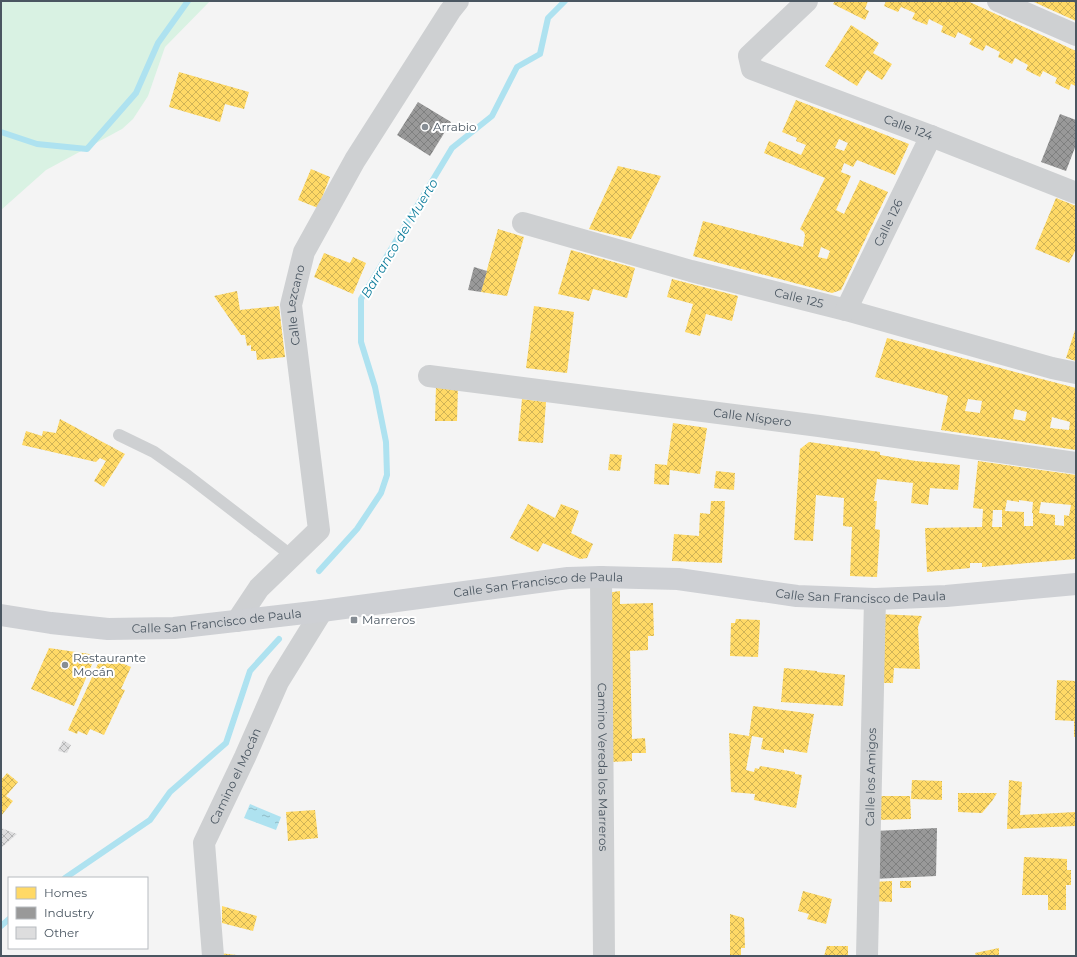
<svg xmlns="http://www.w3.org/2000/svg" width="1077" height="957" viewBox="0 0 1077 957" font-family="Montserrat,sans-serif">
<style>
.grass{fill:#d9f2e3}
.water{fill:url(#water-ripples)}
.homes{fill:url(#homes-cross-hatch);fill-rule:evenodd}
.industry{fill:url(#industry-cross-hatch)}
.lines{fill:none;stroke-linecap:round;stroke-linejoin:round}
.stream{stroke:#aee2f0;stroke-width:6}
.building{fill:url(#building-cross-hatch)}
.service{stroke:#ced0d2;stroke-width:12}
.minor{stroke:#ced0d2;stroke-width:22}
.secondary{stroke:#ced0d4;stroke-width:22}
.poi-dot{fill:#868d94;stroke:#fff;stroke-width:1.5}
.labels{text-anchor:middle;stroke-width:4;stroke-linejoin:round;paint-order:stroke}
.poi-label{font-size:12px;fill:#4a5661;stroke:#fff;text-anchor:start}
.street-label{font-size:12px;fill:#4a5661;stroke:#fff}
.water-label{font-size:13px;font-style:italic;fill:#0c7c9b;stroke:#fff}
</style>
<defs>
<pattern id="water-ripples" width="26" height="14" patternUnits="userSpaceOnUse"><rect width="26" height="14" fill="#aee2f0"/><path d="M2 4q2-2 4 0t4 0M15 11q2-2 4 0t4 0" fill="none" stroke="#90bac6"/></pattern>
<pattern id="homes-cross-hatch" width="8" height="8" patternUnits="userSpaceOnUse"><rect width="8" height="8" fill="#ffd966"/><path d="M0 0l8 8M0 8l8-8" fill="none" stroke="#d0b357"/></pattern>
<pattern id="industry-cross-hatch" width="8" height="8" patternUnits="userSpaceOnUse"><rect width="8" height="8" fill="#999"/><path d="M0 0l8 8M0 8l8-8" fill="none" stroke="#7f8080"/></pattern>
<pattern id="building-cross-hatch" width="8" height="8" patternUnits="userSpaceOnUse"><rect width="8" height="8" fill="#ddddde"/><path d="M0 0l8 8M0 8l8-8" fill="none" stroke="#b5b6b7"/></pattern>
</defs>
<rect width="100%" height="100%" fill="#f4f4f4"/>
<path class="grass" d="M1 1H210L165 47 148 96 133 119 122 129 46 170 1 210Z"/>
<path class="water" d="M250 804 281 817 276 830 244 818Z"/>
<path class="homes" d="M835 1H868L865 9 869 11 865 20 833 4Z
M886 1H967L974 4 1076 51V86L1071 84 1069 90 1055 83 1057 78 1043 71 1040 77 1026 70 1028 65 1015 58 1012 64 998 57 1000 52 986 45 983 51 969 44 972 39 958 32 955 38 941 32 943 26 929 19 927 25 912 19 915 13 901 7 898 12 884 6Z
M1032 1H1076V21L1047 8Z
M851 25 879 43 873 53 892 64 882 80 867 70 857 86 825 66Z
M179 72 249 92 244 109 225 104 220 122 169 107Z
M796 100 909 144 895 175 857 160 853 167 844 163 841 172 851 176 836 210 844 214 860 180 888 192 841 290 832 293 693 256 703 221 803 247 805 235 804 232 800 229 825 178 764 153 769 141 801 155 806 145 796 141 797 138 782 132ZM839 139 848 143 844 151 835 148ZM821 247 830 251 827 259 818 257Z
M618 166 661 176 631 239 589 229Z
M311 169 330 177 318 208 298 200Z
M1056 198 1076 206V249L1069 263 1035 249Z
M498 229 524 237 507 296 481 292Z
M571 250 635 268 627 298 593 289 589 301 558 294Z
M324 253 350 263 353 257 366 263 353 294 314 277Z
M672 279 738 296 732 321 706 314 700 336 685 332 693 304 667 297Z
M237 291 240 310 279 306 285 357 257 360 256 351H251V345L247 346 245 335H241L214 296Z
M534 306 574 312 567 373 526 368Z
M1076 327V361L1066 358Z
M887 338 1076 388V450L941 430 948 396 875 377ZM968 399 982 401 980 413 965 411ZM1015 409 1027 412 1025 421 1013 419ZM1052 417 1070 422 1069 430 1050 428Z
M436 386 458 387 457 421H435Z
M522 399 546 402 543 443 518 441Z
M60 419 125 454 104 487 94 481 106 461 100 458 96 462 22 445 26 431 42 436 43 431 56 433Z
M673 423 707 428 700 474 670 470 669 485 654 484 655 464 667 465Z
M809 442 880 452V455L916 461 960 465 958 490 930 488 928 505 911 503 913 483 877 479 874 501H877L875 529 880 530 877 577 850 576 852 527 843 526 844 498 816 495 813 541 794 540 800 449Z
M610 454 622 455 620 471 608 470Z
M978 461 1076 475V559L982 567V563H970V568L927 572 925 528 982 527 983 509 973 508ZM1007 500 1019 502V500L1033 502 1032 513H1033V526H1024V512L1005 511ZM1041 502 1071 505 1069 516 1064 515V526L1055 525V515L1039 513ZM993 510H1002V527H992Z
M716 471 735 473 734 490 714 488Z
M711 501H725L722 563 672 561 674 534 699 536 700 513 710 514Z
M528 504 555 518 561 504 579 511 571 533 593 544 587 558 580 559 543 543 538 552 510 538Z
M620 591V604L653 603 654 636H648V650L630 651 632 739 645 738 646 753H632V761L611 762 606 593Z
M879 614 922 616 918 627 920 669 894 668 893 683H878Z
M736 619 760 620 758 657 730 656 731 623H735Z
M49 648 96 655 74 706 31 689Z
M102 655 131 667 121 689 125 690 104 735 90 729 87 735 78 731 77 734 68 730Z
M784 668 817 671V672L845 675 843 706 781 702Z
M1057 680 1076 681V737H1074V721L1055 720Z
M753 706 814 714 807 753 784 749V753L761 749 763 738 752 736 746 770 754 772 755 768 759 769 760 766 795 772V774L802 775 796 808 754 800 755 794 731 792 729 733 749 736Z
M7 773 18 782 6 796 13 801 1 816V780Z
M912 780 942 781V800L911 799Z
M1009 780 1022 782 1020 815 1076 812V826L1007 829Z
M958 793H997L992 801 982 813 958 812Z
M877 796H910L911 819 876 820Z
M315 810 318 838 288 841 286 812Z
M1024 857 1067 859V870H1071V885H1066V910H1048V895H1022Z
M892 881V902L872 901 873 882Z
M900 881H911V888H900Z
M803 891 832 899 826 924 807 919 809 914 798 911Z
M222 906 257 916 253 931 222 923Z
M730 914 744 918 745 948H741V956H730Z
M827 946H848V956H824Z
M999 948V956H976L975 953Z
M219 953 237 955V956H219Z"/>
<path class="industry" d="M418 102 451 122 430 156 397 135Z
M1060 114 1076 120V145L1066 171 1041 162Z
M474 267 487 271 481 292 468 290Z
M937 828 936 876 873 879 875 831Z"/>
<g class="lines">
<path class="stream" d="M1 132 37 144 87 149 136 93 158 43 188 1
M319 571 357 529 381 493 387 475 386 442 375 387 361 342V299L452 148 492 116 517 67 540 54 548 18 565 1
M65 878 150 820 170 792 226 743 250 671 279 639
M1 926 9 919"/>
</g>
<path class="building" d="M63 740 71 745 67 753 58 751Z
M1 828 17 834 1 848Z"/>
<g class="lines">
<path class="service" d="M119 435 154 452 188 476 292 556"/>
<g class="minor">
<path id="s1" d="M807 1 749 56 752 69 931 136 1076 193"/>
<path d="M998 1 1076 35"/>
<path id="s2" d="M523 223 691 271 846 310 1052 368 1076 373"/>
<path id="s3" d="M846 310 931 136"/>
<path id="s4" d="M429 376 819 426 1076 463"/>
<path id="s5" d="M601 577 604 956"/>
<path id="s6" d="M237 621 259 588 319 530 291 305 304 252 355 160 450 11 458 1"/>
<path id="s7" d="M213 956 204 843 245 757 278 682 322 611"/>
<path id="s8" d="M867 956 875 599"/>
</g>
<path class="secondary" id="s9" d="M1 615 51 623 108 629 174 628 322 611 568 578 601 577 678 579 797 596 875 599 946 596 1076 584"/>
</g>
<g class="poi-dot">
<circle cx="425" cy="127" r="4"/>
<rect x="350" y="616" width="8" height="8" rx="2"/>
<circle cx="65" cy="665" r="4"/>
</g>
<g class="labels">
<g class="poi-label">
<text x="433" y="131">Arrabio</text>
<text x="362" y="624">Marreros</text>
<text x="73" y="662">Restaurante<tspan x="73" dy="14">Mocán</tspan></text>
</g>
<g class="street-label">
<text dy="4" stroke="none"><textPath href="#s1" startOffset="260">Calle 124</textPath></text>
<text dy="4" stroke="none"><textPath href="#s3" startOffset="97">Calle 126</textPath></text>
<text dy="4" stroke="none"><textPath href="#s2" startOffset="286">Calle 125</textPath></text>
<text dy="4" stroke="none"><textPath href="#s6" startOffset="350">Calle Lezcano</textPath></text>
<text dy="4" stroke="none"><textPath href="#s4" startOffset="326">Calle Níspero</textPath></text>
<text dy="4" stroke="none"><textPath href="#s9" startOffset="541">Calle San Francisco de Paula</textPath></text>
<text dy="4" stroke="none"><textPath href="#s9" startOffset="865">Calle San Francisco de Paula</textPath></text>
<text dy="4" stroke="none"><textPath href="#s9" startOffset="217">Calle San Francisco de Paula</textPath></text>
<text dy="4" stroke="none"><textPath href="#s5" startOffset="190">Camino Vereda los Marreros</textPath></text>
<text dy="4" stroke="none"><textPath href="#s7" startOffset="187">Camino el Mocán</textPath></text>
<text dy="4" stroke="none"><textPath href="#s8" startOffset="179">Calle los Amigos</textPath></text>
</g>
<g class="water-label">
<text transform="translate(399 238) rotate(-59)" y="5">Barranco del Muerto</text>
</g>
</g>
<rect width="1077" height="957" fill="none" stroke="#4a5661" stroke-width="4"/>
<rect x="8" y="877" width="140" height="72" fill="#ffffff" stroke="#b7bbc0"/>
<rect x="16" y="887" width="20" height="12" fill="#ffd966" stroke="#b7bbc0"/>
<text x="44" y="897" font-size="12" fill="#4a5661">Homes</text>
<rect x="16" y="907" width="20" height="12" fill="#999999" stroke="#b7bbc0"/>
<text x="44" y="917" font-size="12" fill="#4a5661">Industry</text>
<rect x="16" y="927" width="20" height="12" fill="#ddddde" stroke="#b7bbc0"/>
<text x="44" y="937" font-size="12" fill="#4a5661">Other</text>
</svg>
